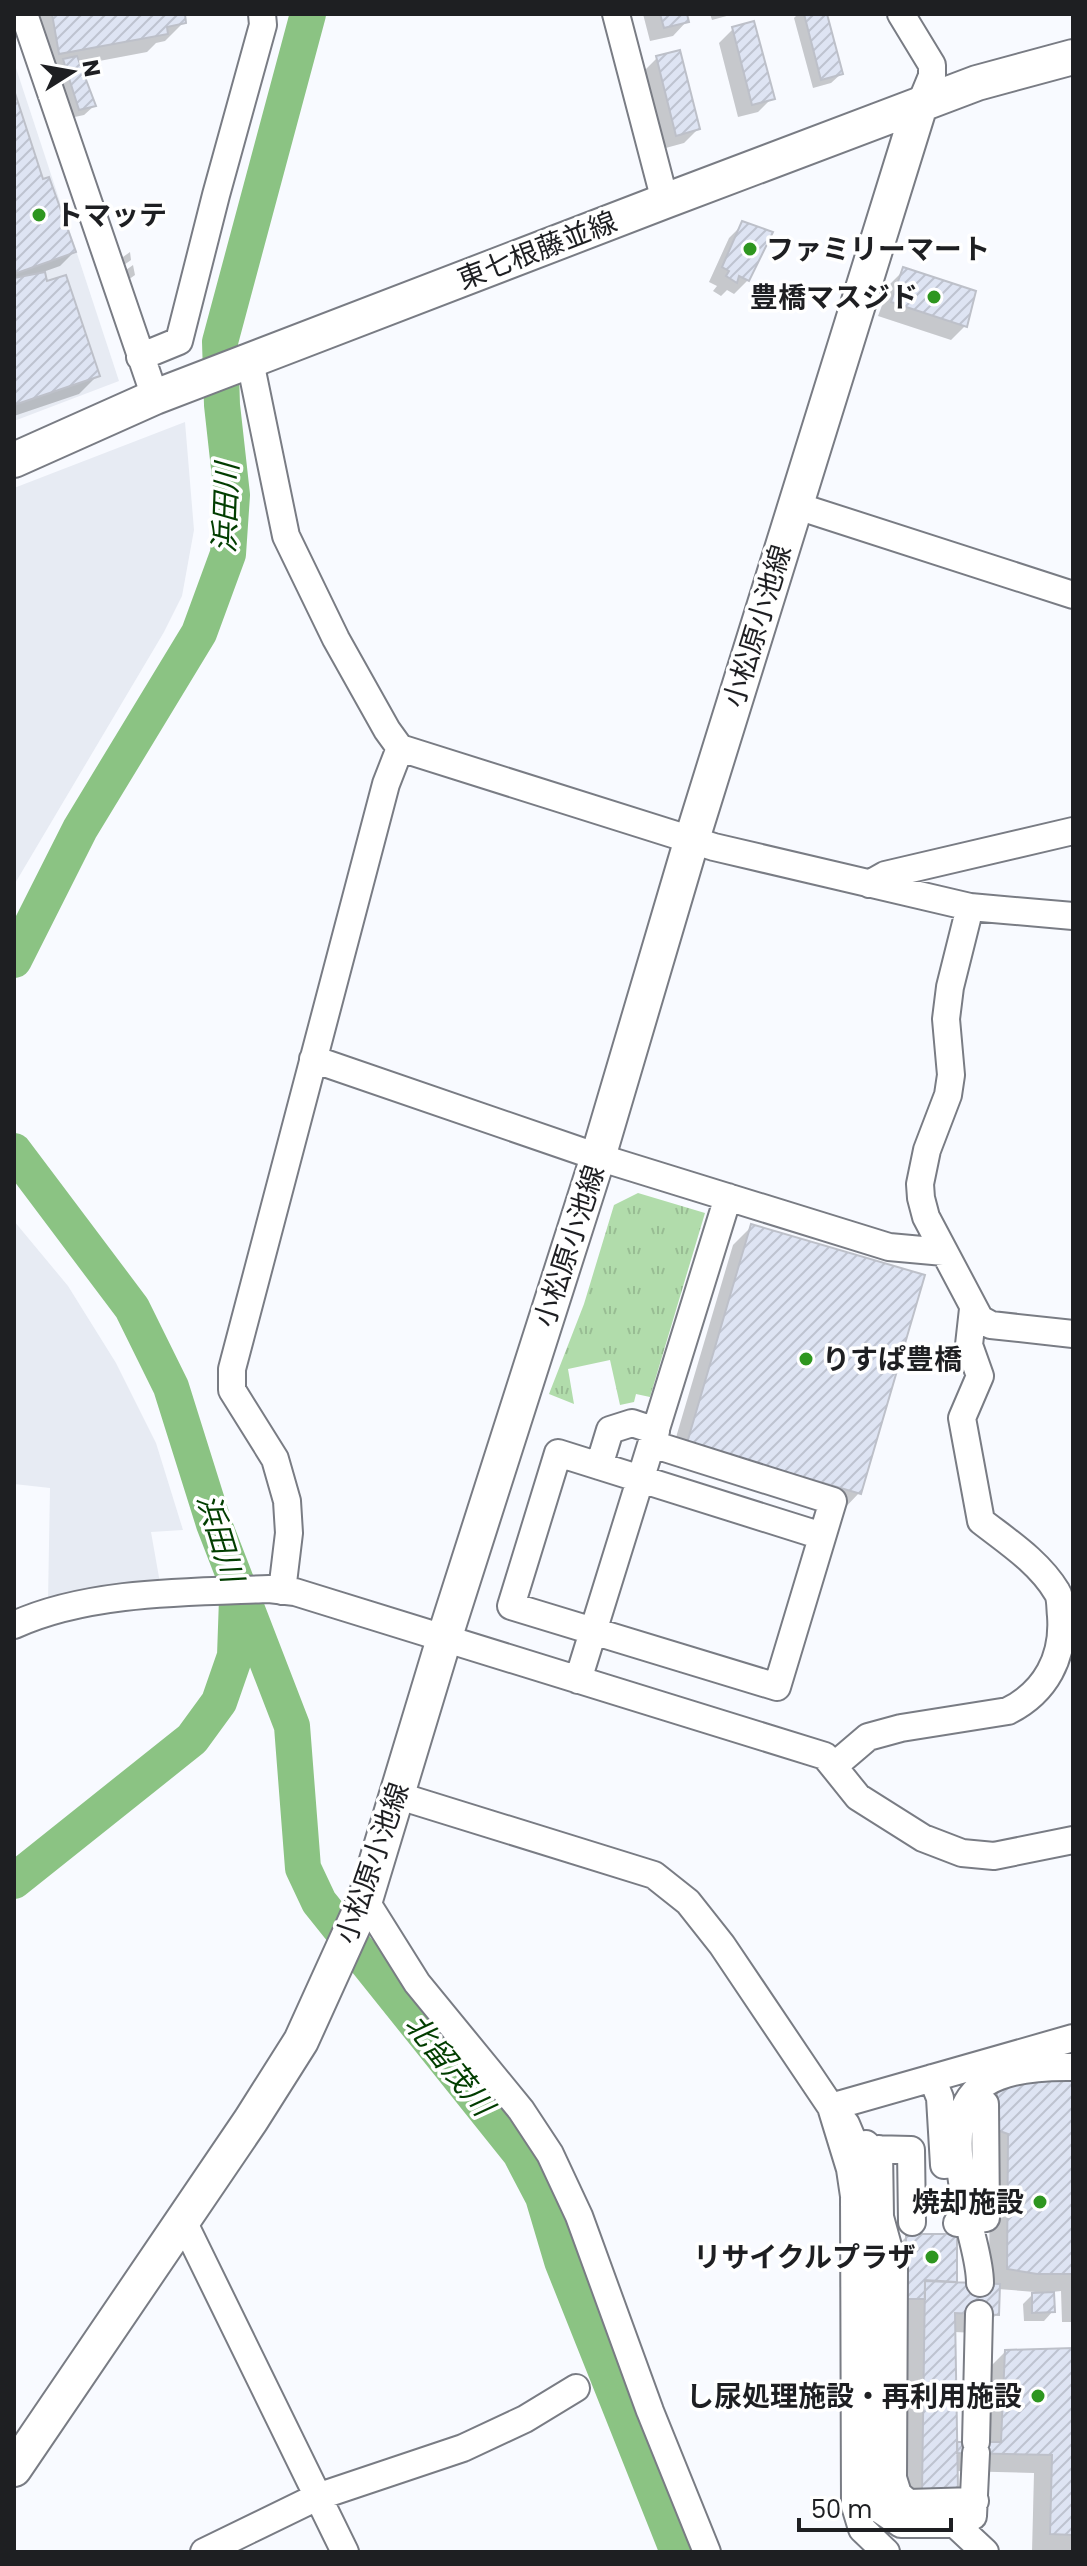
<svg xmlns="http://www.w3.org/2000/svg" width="1087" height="2566" viewBox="0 0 1087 2566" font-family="Poppins,'Noto Sans JP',sans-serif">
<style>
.built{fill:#e7ebf3}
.grass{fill:url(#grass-tufts)}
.shadow{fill:#0003}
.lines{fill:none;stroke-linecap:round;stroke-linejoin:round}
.river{stroke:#8bc383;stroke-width:36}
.building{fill:url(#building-hatch);stroke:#bdc0c9;stroke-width:2}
.minor-casing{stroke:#797c84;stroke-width:30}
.major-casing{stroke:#797c84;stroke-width:38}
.minor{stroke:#fff;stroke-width:26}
.major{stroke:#fff;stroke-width:34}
.poi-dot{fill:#2e961f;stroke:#fff;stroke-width:3}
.labels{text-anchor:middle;stroke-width:7;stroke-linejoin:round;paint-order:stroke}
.poi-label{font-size:28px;font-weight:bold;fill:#1e1f22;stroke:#fff;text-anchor:end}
.street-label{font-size:28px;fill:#1e1f22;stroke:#fff}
.water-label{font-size:30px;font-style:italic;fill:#023e00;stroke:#fff}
</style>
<defs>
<pattern id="grass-tufts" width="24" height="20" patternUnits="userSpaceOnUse" patternTransform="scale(2)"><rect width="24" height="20" fill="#b1dcab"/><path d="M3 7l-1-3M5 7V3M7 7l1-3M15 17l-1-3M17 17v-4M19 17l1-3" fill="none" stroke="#98bc93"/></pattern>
<pattern id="building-hatch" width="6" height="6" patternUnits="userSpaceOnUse" patternTransform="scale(2)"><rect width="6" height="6" fill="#dee4f3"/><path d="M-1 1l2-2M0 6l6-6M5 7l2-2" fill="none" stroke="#bec3d0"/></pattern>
</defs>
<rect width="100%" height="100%" fill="#f8faff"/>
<path class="built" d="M14 62 119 381 14 421Z
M185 422 194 530 182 596 164 632 14 885V488Z
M14 1221 68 1286 116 1363 156 1443 183 1530 151 1532 160 1583 79 1590 48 1601 50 1488 14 1484Z"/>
<path class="grass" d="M638 1193 705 1213 650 1397 636 1394 634 1402 620 1405 610 1360 568 1369 574 1404 549 1394 584 1304 614 1205Z"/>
<path class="shadow" d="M30 14H183L184 22 165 41 156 43 147 52 78 65 94 106 84 115 70 118Z
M643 14H685L687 21 673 36 650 41Z
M710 14H734L712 20Z
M798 14H825L841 74 831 83 813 88 794 18Z
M733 29 772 98 758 112 738 117 719 43Z
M657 58 698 129 684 143 662 149 643 72Z
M14 97 41 181 74 252 60 266 43 272 46 284 98 375 79 394 14 416Z
M743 224 748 280 734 294 727 290 721 296 713 291 717 286 709 282 729 238Z
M130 252 131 260 124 265 123 257Z
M133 265 135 275 128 280 126 270Z
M904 270 965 326 951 340 878 316 890 284Z
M752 1226 859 1493 841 1512 669 1461 733 1245Z
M1073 2077V2322H1062L1061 2291 1052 2292 1053 2311 1044 2321H1024L1023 2304 1035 2292 998 2289 997 2314 978 2333 954 2332 955 2444H984L987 2370 1006 2351 1073 2350V2552H1032L1034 2473 956 2471 904 2510 907 2312H893V2250L907 2236 955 2281 953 2284 989 2285 990 2153 979 2110 998 2091Z"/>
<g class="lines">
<path class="river" d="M14 960 80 829 199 633 228 554 232 495 222 405 220 342 308 14
M14 1151 132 1308 171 1387 214 1524 292 1726 303 1868 319 1902 520 2153 543 2197 562 2261 678 2552
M14 1881 192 1739 219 1702 235 1656 237 1599"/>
</g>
<path class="building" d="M52 14H185L186 23 167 27 168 34 59 54Z
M660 14H687L689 22 664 28Z
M804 14H827L843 74 821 80Z
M754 21 775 99 752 105 732 27Z
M680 50 700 129 676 136 656 56Z
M77 56 96 106 79 110 63 59Z
M14 90 43 179 49 177 76 252 14 274Z
M742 221 773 232 749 281 739 276 737 283 726 276 729 271 722 267Z
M903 267 976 291 967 327 891 302Z
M45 272 47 281 66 275 100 376 14 405V278Z
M751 1224 925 1275 861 1494 687 1443Z
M1073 2075V2274H1037L1007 2269 1008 2134 997 2130V2089L1028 2078Z
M906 2234H957V2282L925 2280V2299H906Z
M925 2281 1000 2284 999 2315 955 2313 958 2491 922 2492Z
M1054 2292 1055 2312 1032 2313V2293Z
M1073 2348V2535L1050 2534 1052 2455 957 2453V2442H1001L1005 2350Z"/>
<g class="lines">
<defs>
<path id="minor" d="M24 14 155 397
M616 14 665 201
M901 14 932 65V76L920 105
M140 357 179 341 216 195 263 25 262 14
M250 361 286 536 336 639 387 730 400 748 714 847 970 907 1073 916
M794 505 1073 595
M869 884 885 875 1073 831
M970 907 950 987 946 1019 951 1075 948 1095 927 1150 920 1184 921 1198 926 1217 980 1319 991 1325 1073 1334
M313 1059 598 1157 889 1247 944 1252
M652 1444 833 1501 777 1687 511 1606 558 1453 822 1536
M599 1466 610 1430 632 1423 656 1431
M282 1591 289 1533 287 1501 275 1459 232 1390V1369L386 784 400 748
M14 1625C88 1591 188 1592 269 1589L295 1592 825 1756 858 1797 923 1838 962 1853 994 1856 1073 1840
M578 1680 728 1197
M834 1766 868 1737 901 1728 1008 1711C1046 1692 1064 1657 1061 1616 1060 1608 1061 1598 1057 1592 1039 1562 1008 1542 981 1521L962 1418 980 1376 969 1345 973 1309
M396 1795 654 1875 688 1902 722 1945 831 2107 1073 2038
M365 1900 417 1983 521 2110 550 2154 579 2216 650 2411 707 2552
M932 2078 940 2098 944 2165
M866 2144 871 2149 911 2150 912 2222
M879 2149 880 2217 894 2268 893 2478 898 2494 908 2503 975 2501
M183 2221 345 2552
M957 2223 986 2218 985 2104
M980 2283C980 2265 974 2246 970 2228 950 2122 942 2065 1073 2067
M976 2442 979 2314
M955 2524 985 2552
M204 2552 317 2497 463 2448 525 2419 576 2388
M886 2552 862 2529 855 2506 854 2196 850 2169 831 2107 846 2124 854 2143 867 2206 873 2486 879 2509 901 2524H955L973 2516 976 2453"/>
<path id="major" d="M14 460 155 397 665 201 977 83 1073 57
M14 2469 251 2120 301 2041 365 1900 444 1639 598 1157 692 839 920 105"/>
</defs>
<use href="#minor" class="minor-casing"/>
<use href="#major" class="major-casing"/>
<use href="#minor" class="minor"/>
<use href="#major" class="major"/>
</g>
<g class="poi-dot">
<circle cx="39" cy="215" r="8"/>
<circle cx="750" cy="249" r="8"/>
<circle cx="934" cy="297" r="8"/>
<circle cx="806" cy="1359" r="8"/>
<circle cx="1040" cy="2202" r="8"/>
<circle cx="932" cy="2257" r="8"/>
<circle cx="1038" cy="2396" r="8"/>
</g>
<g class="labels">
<g class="poi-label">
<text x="55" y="225" text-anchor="start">トマッテ</text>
<text x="766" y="259" text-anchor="start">ファミリーマート</text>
<text x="918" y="307">豊橋マスジド</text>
<text x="822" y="1369" text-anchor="start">りすぱ豊橋</text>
<text x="1024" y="2212">焼却施設</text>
<text x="916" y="2267">リサイクルプラザ</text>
<text x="1022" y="2406">し尿処理施設・再利用施設</text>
</g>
<g class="street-label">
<text transform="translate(537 250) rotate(-21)" y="10">東七根藤並線</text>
<text transform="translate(757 626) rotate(-73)" y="10">小松原小池線</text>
<text transform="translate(569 1246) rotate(-72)" y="10">小松原小池線</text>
<text transform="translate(372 1863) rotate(-71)" y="10">小松原小池線</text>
</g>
<g class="water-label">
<text transform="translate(226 508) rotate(-88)" y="10">浜田川</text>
<text transform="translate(220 1538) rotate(73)" y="10">浜田川</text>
<text transform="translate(449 2065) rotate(51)" y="10">北留茂川</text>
</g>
</g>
<rect width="1087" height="2566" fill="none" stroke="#1e1f22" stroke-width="32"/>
<g transform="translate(72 72) rotate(79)" stroke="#ffffff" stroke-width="6" paint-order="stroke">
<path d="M0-6L14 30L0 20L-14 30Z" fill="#1e1f22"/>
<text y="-12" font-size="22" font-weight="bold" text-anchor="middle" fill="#1e1f22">N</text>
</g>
<path d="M799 2518v12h152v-12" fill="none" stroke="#1e1f22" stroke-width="4"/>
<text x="811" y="2518" font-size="24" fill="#1e1f22" stroke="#ffffff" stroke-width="6" paint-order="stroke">50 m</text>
</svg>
